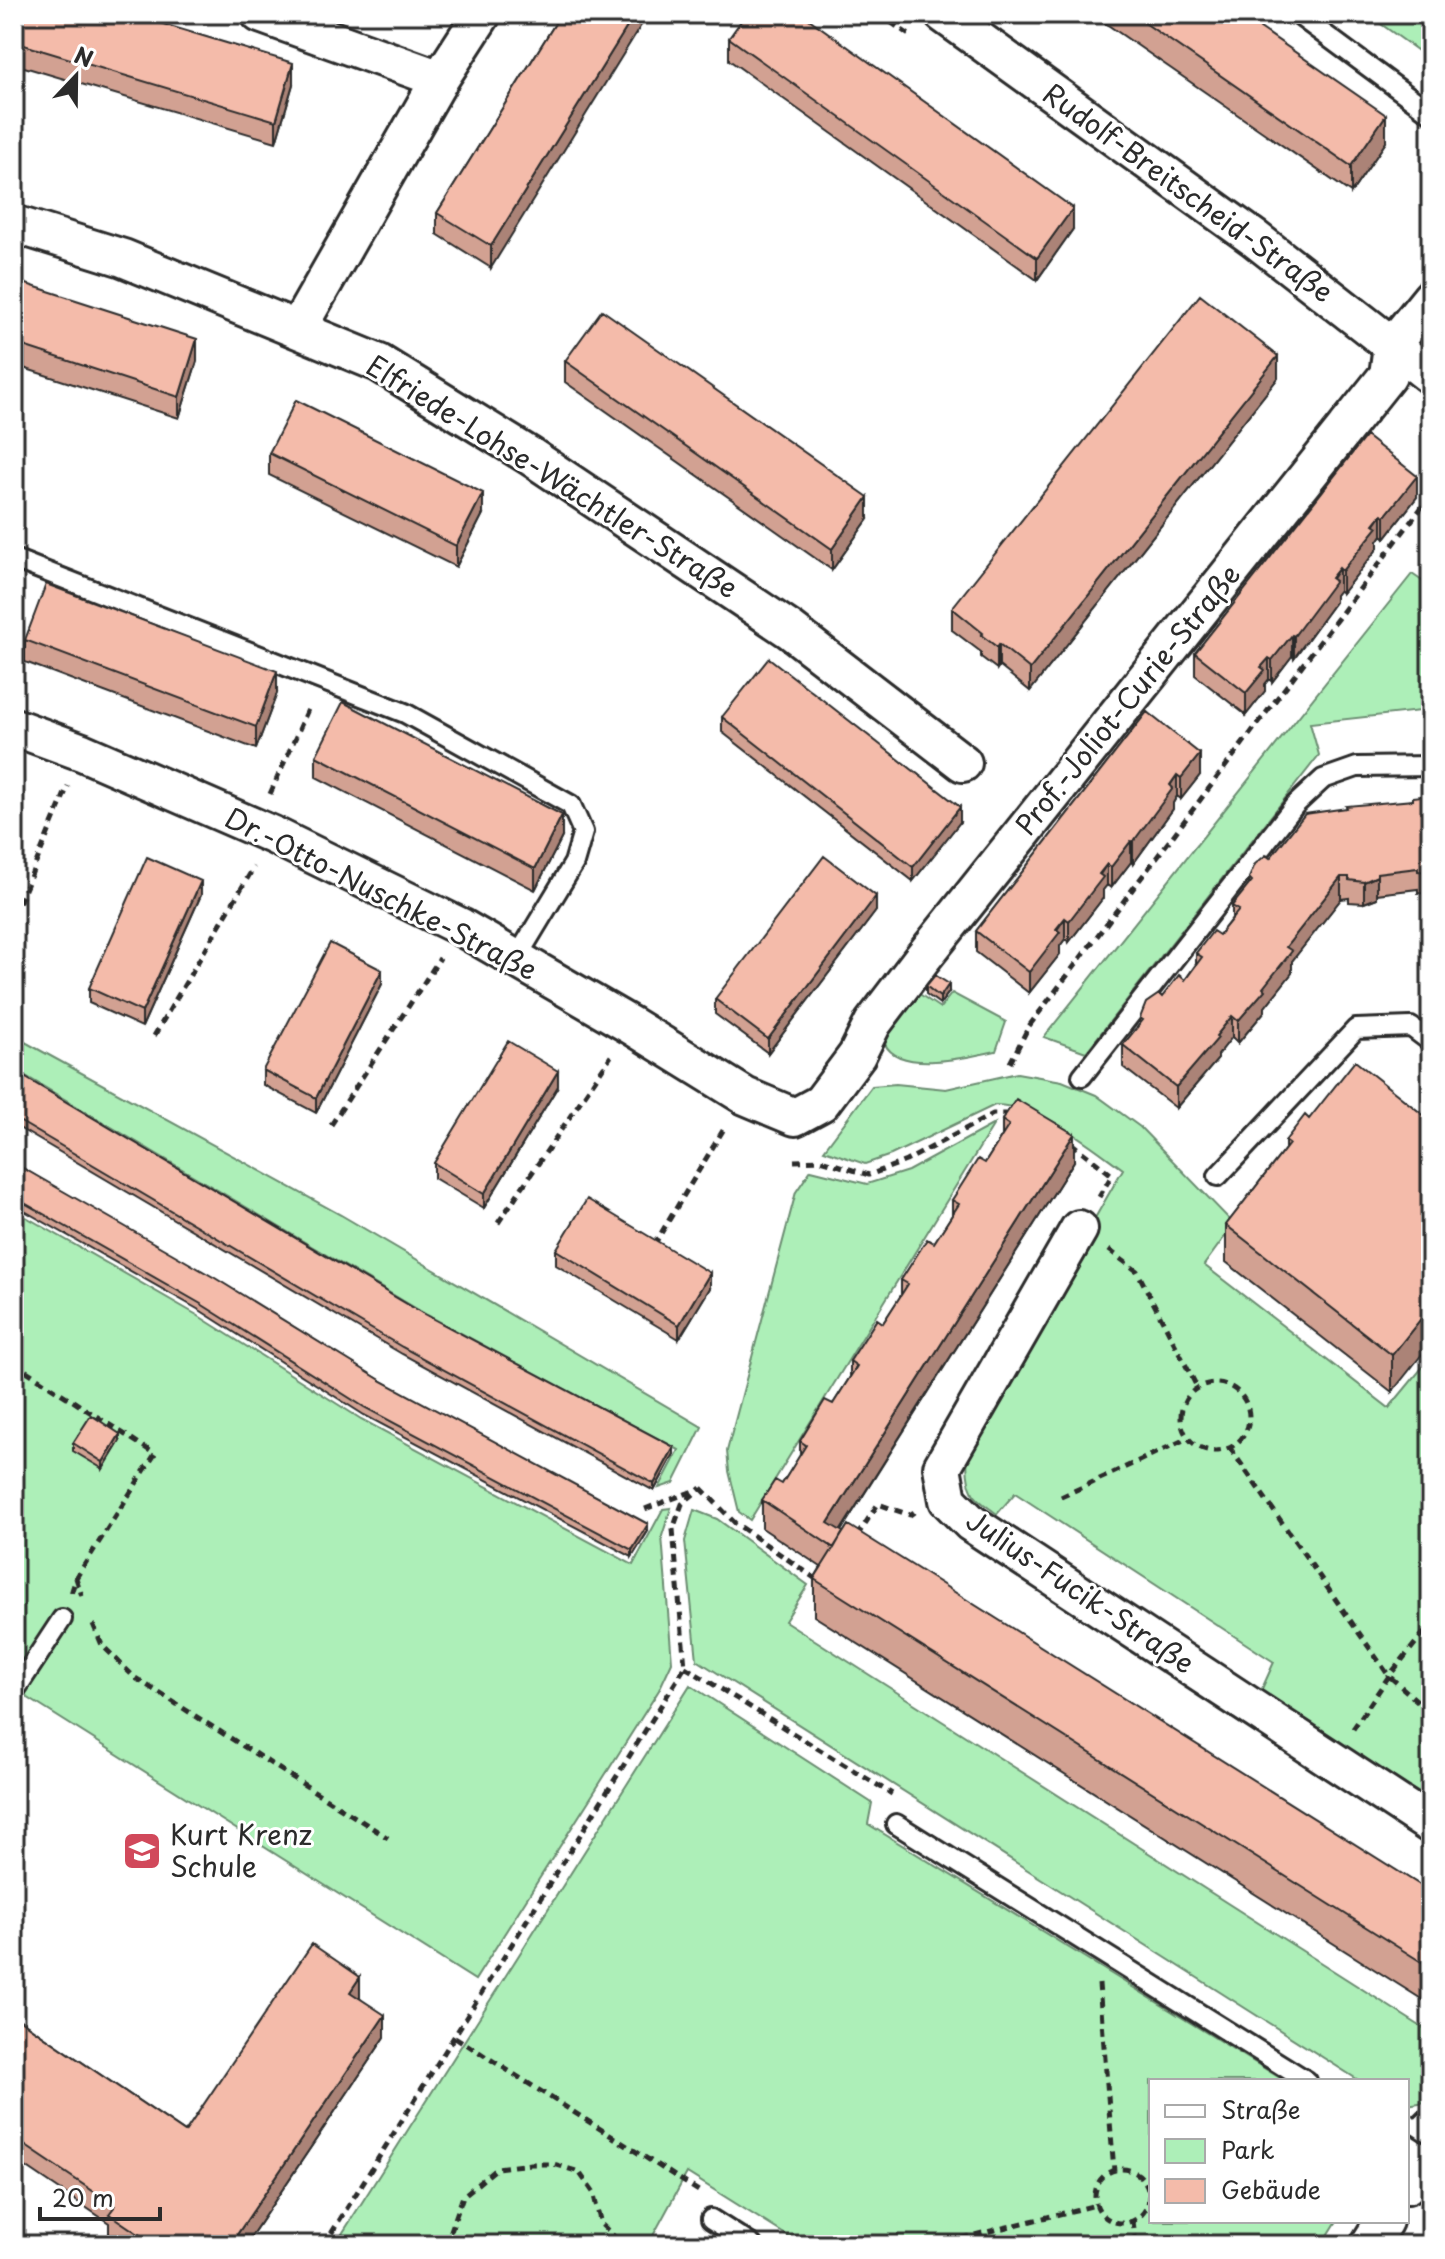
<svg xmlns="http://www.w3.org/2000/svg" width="1445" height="2259" viewBox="0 0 1445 2259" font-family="'Playpen Sans',sans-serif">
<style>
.green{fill:#adefb8;stroke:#6c8d72;stroke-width:2}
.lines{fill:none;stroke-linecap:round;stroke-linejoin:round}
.lane-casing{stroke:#2b2b2b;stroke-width:24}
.street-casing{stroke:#2b2b2b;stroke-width:42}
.path{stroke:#2b2b2b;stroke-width:5;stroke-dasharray:8 6;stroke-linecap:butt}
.lane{stroke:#fff;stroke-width:18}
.street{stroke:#fff;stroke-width:36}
.wall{fill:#d2a192;stroke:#2b2b2b;stroke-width:2}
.shaded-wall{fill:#ab8377;stroke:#2b2b2b;stroke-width:2}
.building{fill:#f4bbaa;stroke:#2b2b2b;stroke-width:2}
.labels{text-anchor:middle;stroke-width:6;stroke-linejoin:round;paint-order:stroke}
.street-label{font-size:28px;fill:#2b2b2b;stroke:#fff}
.poi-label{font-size:28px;fill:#2b2b2b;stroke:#fff;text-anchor:start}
</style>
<rect width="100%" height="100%" fill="#fff"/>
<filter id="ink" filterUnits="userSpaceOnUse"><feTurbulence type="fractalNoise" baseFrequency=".0125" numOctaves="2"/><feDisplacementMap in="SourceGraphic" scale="16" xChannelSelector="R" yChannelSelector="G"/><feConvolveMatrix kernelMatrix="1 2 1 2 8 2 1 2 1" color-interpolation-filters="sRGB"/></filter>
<g filter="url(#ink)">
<path class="green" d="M1367 14H1431V60Z
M1412 574 1431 587V716L1429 710 1310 723 1319 755 1086 1052 1044 1037Z
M915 991 940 1008 952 993 1006 1022 996 1051C970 1057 899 1074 885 1044L887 1036Z
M14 1036 341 1215 702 1427 674 1483 659 1488 679 1450 427 1315 14 1069Z
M1017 1073 1062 1081 1096 1095 1140 1127 1234 1224 1204 1265 1389 1408 1431 1357V1800L1338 1744 1261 1691 1274 1662 1015 1493 997 1514C990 1508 977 1501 973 1493 963 1473 968 1450 974 1430L1123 1169C1084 1141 1045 1107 995 1105L891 1155 865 1164 824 1150 872 1086 896 1084 946 1089Z
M994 1124 750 1520 739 1512 729 1471 727 1451 796 1192 811 1170 867 1184 908 1171Z
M14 1210 197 1315 361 1419 633 1565 663 1509 671 1508 662 1536 672 1662 659 1690 475 1980 14 1689Z
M694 1510 717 1519 808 1585 785 1621 1431 2033V2101L1407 2105V2081H1360L697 1660 685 1541Z
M690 1685 872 1803 868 1824 1285 2081H1151V2221H1337L1322 2245H802L687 2173 648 2245H335Z"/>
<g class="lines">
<defs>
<path id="lane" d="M1297 14 1431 113
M14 559 405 713 571 805 583 832 574 863 516 959
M1082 1076 1295 805 1323 779 1357 767 1431 766
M1218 1176 1356 1029 1411 1027 1431 1042
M14 1692 62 1619
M896 1824 1307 2081
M1407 2144 1430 2159
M711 2219 752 2245"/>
<path id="street" d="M260 14 440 79
M943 14 1254 238 1431 376
M14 224 123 258 379 363 530 456 790 630 963 763
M298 328 440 79 482 14
M14 727 82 752 273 835 461 927 632 1026 745 1096 795 1117 821 1103 857 1055 873 1023 921 960 1388 375 1392 346 1431 298
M1079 1229 942 1467 948 1500 971 1523 1431 1825
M1407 2185 1414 2175 1431 2159
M1369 2245 1384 2221"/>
</defs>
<use href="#lane" class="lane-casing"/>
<use href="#street" class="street-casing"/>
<path class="path" d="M879 14 912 37
M14 613 21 591
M270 794 310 705
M14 916 68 786
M154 1036 254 867
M1010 1063 1029 1026 1431 495
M331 1125 440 958
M1071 1143 1112 1175 1099 1197
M794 1161 821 1160 869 1175 906 1161 993 1114H1012
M498 1223 611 1056
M654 1245 725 1127
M1109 1250 1137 1271 1197 1387
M14 1363 155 1454 76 1578 71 1594
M1181 1417a34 34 0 1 1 68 0a34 34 0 1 1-68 0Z
M1230 1448 1389 1676 1431 1713
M701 1488 735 1523 819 1581
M1061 1497 1188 1438
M645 1509 696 1490
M857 1536 878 1504 910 1515 914 1512
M76 1578 82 1596
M93 1624 102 1645 134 1677 388 1838
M685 1667 892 1794
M1353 1729 1389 1676 1431 1624
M1099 1984 1114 2171
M455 2037 700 2192
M1414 2117 1419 2112H1431
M1095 2196a27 27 0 1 1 54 0a27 27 0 1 1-54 0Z
M1133 2221 1136 2245
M324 2245 685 1667 673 1529 682 1504 701 1488
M446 2245 463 2196 497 2168 531 2164H554L579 2172 593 2192 601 2224 623 2245
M934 2245 1096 2205"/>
<use href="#lane" class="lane"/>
<use href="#street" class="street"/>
</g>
<path class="wall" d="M14 14 293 84 276 142 14 64Z
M561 14 491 268 437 234V213Z
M1092 14H1240L1386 142 1351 193Z
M729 38 1073 229 1037 280 729 60Z
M14 280 197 361 179 418 14 365Z
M565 361 868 519 832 570 565 382Z
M1278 378 1030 691 999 666 997 669 981 657V652L952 630V608Z
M1366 436 1417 497 1385 538 1382 535 1378 541V548L1342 593 1339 590 1335 595V602L1294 658 1292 656 1272 682 1269 679 1265 684V691L1246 715 1195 675V653Z
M269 453 483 514 456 567 269 475Z
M25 640 277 693 256 749 25 662Z
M1147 712 1200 775 1181 799 1177 796 1173 803V809L1133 864 1131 862 1111 888 1107 885 1103 890V898L1069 942 1065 939 1060 946V954L1029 993 976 952V931Z
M722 717 960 822 913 881 722 732Z
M316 756 562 837 535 890 316 777Z
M1431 797V894L1418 893V889L1377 894V898L1364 903 1349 902V898L1341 899 1292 961V973L1265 1007V1011L1238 1043 1232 1037 1218 1055V1059L1176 1108 1123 1067V1045L1140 1024V1018L1162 997 1185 980 1196 964V953L1219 935 1232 918V906L1249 885V878L1270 858 1413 800Z
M201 895 142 1027 89 1003V988Z
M876 911 768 1053 715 1014V999Z
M382 984 316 1113 263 1085V1070Z
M926 986 949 992 940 1004 926 994Z
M14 1071 422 1313 674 1454 654 1491 402 1354 14 1125Z
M558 1086 484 1208 434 1178V1163Z
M1309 1119 1431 1121 1392 1392 1226 1262V1225L1285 1149V1141Z
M1002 1120 1074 1161 841 1531 1431 1892V2005L814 1616V1579L821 1567 762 1528V1500L782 1484 800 1456V1441L833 1404 850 1377V1361L883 1323 901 1296V1280L934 1243 952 1215V1200L985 1163 1002 1136Z
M14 1163 382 1381 648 1531 632 1557 364 1415 201 1311 14 1205Z
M556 1250 710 1288 679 1339 556 1265Z
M120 1441 103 1469 73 1451V1443Z
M360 1998 385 2037 245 2245H124L109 2235V2223L14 2159V2016L185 2132Z"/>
<path class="shaded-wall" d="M635 14H648L491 268V246Z
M293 63V84L276 142V121Z
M1386 115V142L1351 193V166Z
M1073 208V229L1037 280V258Z
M197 339V361L179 418V397Z
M1278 356V378L1030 691V669Z
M1417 476V497L1385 538V516Z
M483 493V514L456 567V546Z
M868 497V519L832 570V549Z
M1382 514V535L1378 541V548L1342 593V571Z
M1339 568V590L1335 595V602L1294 658V636Z
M1292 635V656L1272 682V660Z
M999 644V666L997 669V647Z
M1269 658V679L1265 684V691L1246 715V693L1261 667Z
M277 671V693L256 749V727Z
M1200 754V775L1181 799V778Z
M1177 775V796L1173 803V809L1133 864V842Z
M960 807V822L913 881V867Z
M562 815V837L535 890V869Z
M1131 841V862L1111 888V867Z
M1107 864V885L1103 890V898L1069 942V921Z
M1377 876V898L1364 903V882Z
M1341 877V899L1292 961V973L1265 1007V1011L1238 1043V1021L1263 988 1286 947Z
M201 881V895L142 1027V1012Z
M876 896V911L768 1053V1039Z
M1065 918V939L1060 946V954L1029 993V972Z
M382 970V984L316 1113V1098Z
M949 984V992L940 1004V997Z
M1232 1016V1037L1218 1055V1059L1176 1108V1087Z
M558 1071V1086L484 1208V1194Z
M1074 1134V1161L831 1546 828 1523Z
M710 1273V1288L679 1339V1325Z
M1431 1306V1343L1392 1392V1355Z
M120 1434V1441L103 1469V1462Z
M674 1447V1454L654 1491V1484Z
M648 1524V1531L632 1557V1550Z
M360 1977V1998L350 2013V1992Z
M385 2015V2037L245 2245H230Z"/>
<path class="building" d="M14 14H130L293 63 276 121 14 42Z
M561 14H635L491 246 437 213Z
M746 14H802L1073 208 1037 258 729 38Z
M1132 14H1240L1386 115 1351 166Z
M14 280 197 339 179 397 14 343Z
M1200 295 1278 356 1030 669 999 644 997 647 981 635 983 633 952 608Z
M602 310 868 497 832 549 565 361Z
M296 400 483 493 456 546 269 453Z
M1366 436 1417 476 1385 516 1382 514 1374 524 1378 527 1342 571 1339 568 1331 578 1335 581 1294 636 1292 635 1272 660 1269 658 1261 667 1265 670 1246 693 1195 653Z
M46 584 277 671 256 727 25 640Z
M769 658 960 807 913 867 722 717Z
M343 702 562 815 535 869 316 756Z
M1147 712 1200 754 1181 778 1177 775 1170 785 1173 788 1133 842 1131 841 1111 867 1107 864 1099 874 1103 877 1069 921 1065 918 1056 929 1060 932 1029 972 976 931Z
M1430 795 1431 872 1418 871V868L1377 873V876L1364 882 1349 880V877H1341L1286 947 1292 951 1263 988 1265 990 1238 1021 1232 1016 1216 1036 1218 1038 1176 1087 1123 1045 1143 1020 1140 1018 1146 1003 1159 994 1162 997 1179 975 1185 980 1202 957 1196 953 1213 931 1219 935 1239 910 1232 906 1252 881 1249 878 1255 864 1266 855 1270 858 1305 814 1347 808 1346 806 1413 800V797Z
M824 856 876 896 768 1039 715 999Z
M147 857 201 881 142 1012 89 988Z
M330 943 382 970 316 1098 263 1070Z
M935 975 949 984 940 997 926 986Z
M508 1041 558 1071 484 1194 434 1163Z
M1355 1061 1431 1121V1306L1392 1355 1226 1225 1289 1144 1285 1141 1305 1115 1309 1119Z
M14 1071 422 1313 674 1447 654 1484 402 1347 14 1118Z
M1016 1099 1074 1134 828 1523 843 1532 834 1548 762 1500 775 1480 782 1484 806 1445 800 1441 825 1400 833 1404 857 1366 850 1361 877 1319 883 1323 908 1284 901 1280 927 1239 934 1243 959 1204 952 1200 978 1159 985 1163 1009 1125 1002 1120Z
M14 1163 215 1278 382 1381 648 1524 632 1550 364 1407 201 1304 14 1197Z
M587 1199 710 1273 679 1325 556 1250Z
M91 1415 120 1434 103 1462 73 1443Z
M848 1525 1431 1892V1968L814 1579Z
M312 1944 360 1977 350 1992 385 2015 230 2245H155L109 2214 115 2206 14 2138V2016L185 2132Z"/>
</g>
<defs>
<symbol id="school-square" viewBox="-11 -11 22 22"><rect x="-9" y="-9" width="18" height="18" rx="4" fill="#d1495b" stroke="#fff"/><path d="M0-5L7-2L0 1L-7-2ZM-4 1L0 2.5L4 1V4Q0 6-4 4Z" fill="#fff"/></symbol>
</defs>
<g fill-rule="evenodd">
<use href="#school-square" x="120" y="1829" width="44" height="44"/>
</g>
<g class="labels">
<g class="street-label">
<text transform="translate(1188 193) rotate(36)" y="10">Rudolf-Breitscheid-Straße</text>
<text transform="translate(552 477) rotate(32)" y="10">Elfriede-Lohse-Wächtler-Straße</text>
<text transform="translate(1128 700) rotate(-51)" y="10">Prof.-Joliot-Curie-Straße</text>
<text transform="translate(381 894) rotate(27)" y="10">Dr.-Otto-Nuschke-Straße</text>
<text transform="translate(1080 1592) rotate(34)" y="10">Julius-Fucik-Straße</text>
</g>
<g class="poi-label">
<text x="170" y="1845">Kurt Krenz<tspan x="170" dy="32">Schule</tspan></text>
</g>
</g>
<rect width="1445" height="2259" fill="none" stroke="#fff" stroke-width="48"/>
<rect x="24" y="24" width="1397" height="2211" fill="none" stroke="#2b2b2b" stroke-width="3" filter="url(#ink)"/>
<rect x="1149" y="2079" width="260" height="144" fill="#ffffff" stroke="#aaaaaa" stroke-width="2"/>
<rect x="1165" y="2105" width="40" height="12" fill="#ffffff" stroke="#aaaaaa" stroke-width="2"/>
<text x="1221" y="2119" font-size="24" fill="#2b2b2b">Straße</text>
<rect x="1165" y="2139" width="40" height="24" fill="#adefb8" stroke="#aaaaaa" stroke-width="2"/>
<text x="1221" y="2159" font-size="24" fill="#2b2b2b">Park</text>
<rect x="1165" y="2179" width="40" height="24" fill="#f4bbaa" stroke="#aaaaaa" stroke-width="2"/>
<text x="1221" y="2199" font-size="24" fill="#2b2b2b">Gebäude</text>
<g transform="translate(76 76) rotate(22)" stroke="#ffffff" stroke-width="6" paint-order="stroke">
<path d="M0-6L14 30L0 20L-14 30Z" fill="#2b2b2b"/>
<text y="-12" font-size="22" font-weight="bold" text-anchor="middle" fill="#2b2b2b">N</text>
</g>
<path d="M40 2207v12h120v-12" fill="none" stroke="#2b2b2b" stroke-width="4"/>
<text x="52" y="2207" font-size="24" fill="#2b2b2b" stroke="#ffffff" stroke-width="6" paint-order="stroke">20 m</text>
</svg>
